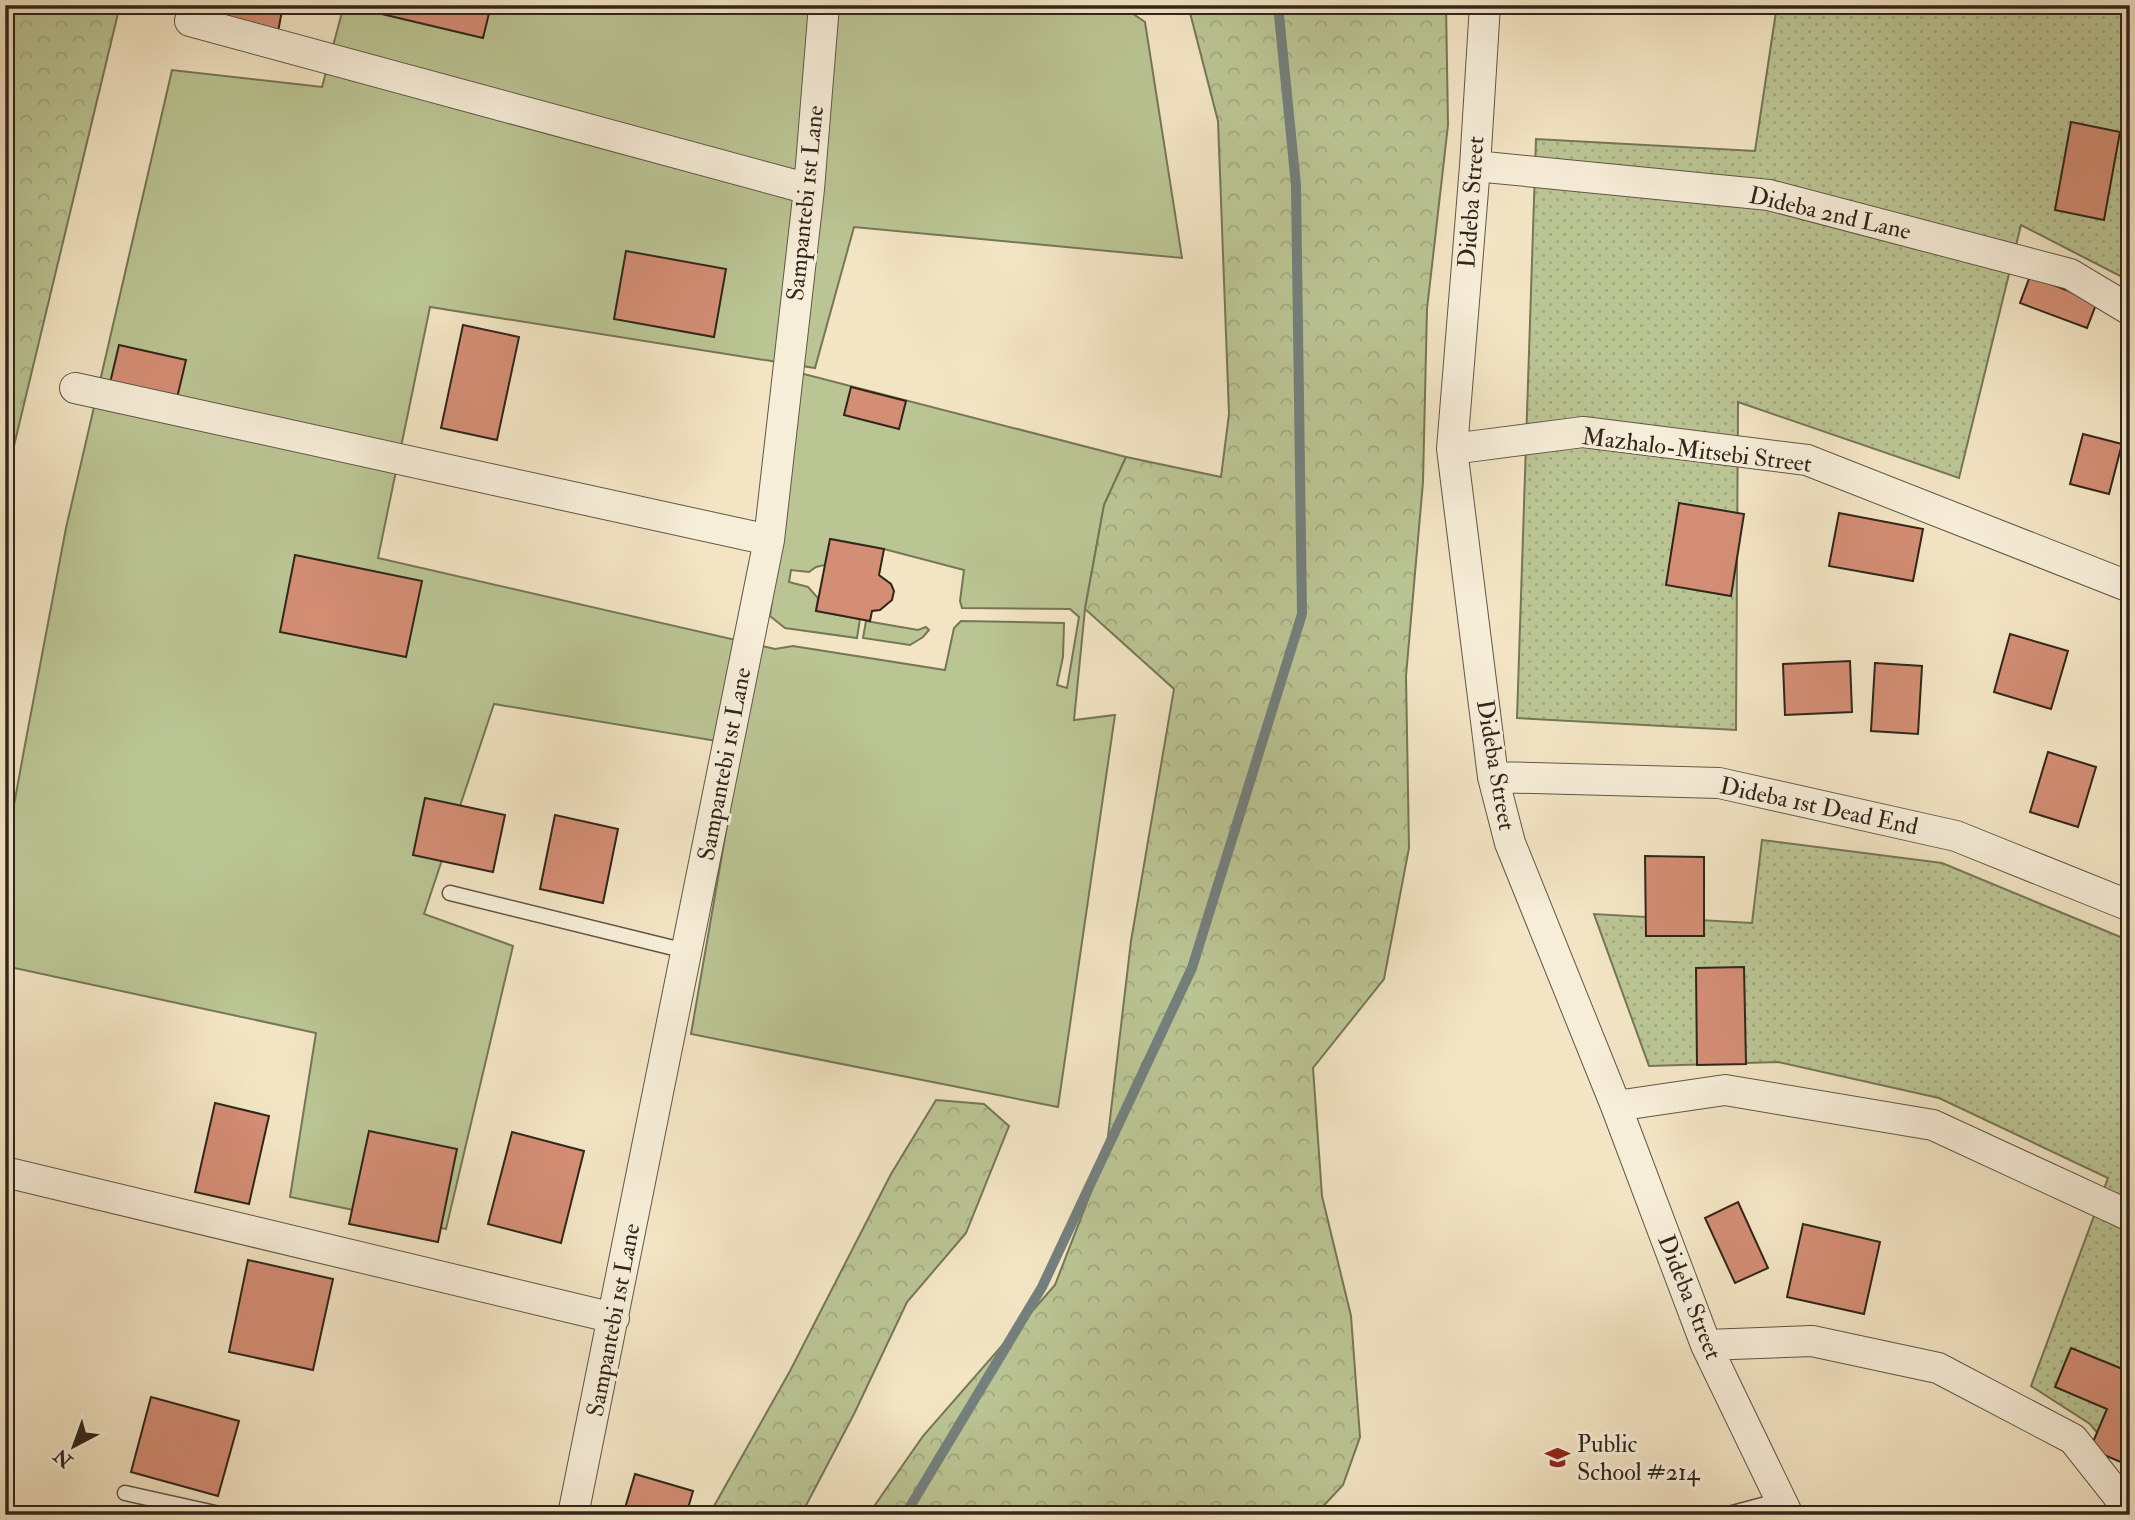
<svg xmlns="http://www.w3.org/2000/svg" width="2135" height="1520" viewBox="0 0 2135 1520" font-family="'IM FELL Double Pica',serif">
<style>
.green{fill:#bbc594;stroke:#767658;stroke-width:2}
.forest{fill:url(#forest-crowns);stroke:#767658;stroke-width:2}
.garden{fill:url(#garden-dots);stroke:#767658;stroke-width:2}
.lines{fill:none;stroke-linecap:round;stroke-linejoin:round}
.stream{stroke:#74807e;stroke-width:10}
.building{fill:#d48e75;stroke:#30261c;stroke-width:2}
.lane-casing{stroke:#615646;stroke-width:17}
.street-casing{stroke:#615646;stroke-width:32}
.lane{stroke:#f7eed9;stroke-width:14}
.street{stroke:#f7eed9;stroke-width:30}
.labels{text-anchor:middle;stroke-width:6;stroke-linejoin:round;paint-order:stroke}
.street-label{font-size:24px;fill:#30261c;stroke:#f7eed9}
.poi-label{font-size:24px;fill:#30261c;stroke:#f7eed9;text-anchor:start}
</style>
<defs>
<pattern id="forest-crowns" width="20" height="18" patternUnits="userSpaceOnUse" patternTransform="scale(1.75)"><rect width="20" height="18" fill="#bbc594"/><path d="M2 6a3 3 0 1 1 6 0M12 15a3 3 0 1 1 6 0" fill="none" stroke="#a1a97f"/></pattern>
<pattern id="garden-dots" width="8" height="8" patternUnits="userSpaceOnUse" patternTransform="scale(1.75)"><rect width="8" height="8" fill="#bbc594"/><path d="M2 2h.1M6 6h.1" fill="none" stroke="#a1a97f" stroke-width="1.8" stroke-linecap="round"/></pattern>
</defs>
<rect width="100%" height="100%" fill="#f3e5c4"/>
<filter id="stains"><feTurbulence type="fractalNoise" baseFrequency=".00286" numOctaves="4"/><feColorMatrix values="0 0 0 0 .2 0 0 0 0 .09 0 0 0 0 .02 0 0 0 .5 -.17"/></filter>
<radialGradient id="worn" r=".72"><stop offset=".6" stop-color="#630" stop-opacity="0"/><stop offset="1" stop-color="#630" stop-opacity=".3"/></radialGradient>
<path class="green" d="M344 5H1120L1145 22 1182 258 854 227 815 368 430 307 378 558 775 649 793 646 945 670 954 628 961 621 1064 623 1063 657 1057 685 1067 688 1079 617 1070 609 962 608 960 601 964 570 884 549 831 539 825 565 816 567 809 572 791 570 789 582 808 587 818 598 816 611 860 619 857 638 785 628 770 616 800 373 1126 457 1104 505 1085 609 1074 720 1115 715 1058 1107 691 1034 741 745 494 704 424 914 513 946 446 1229 290 1197 316 1033 5 966V854L24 750 66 528 172 70 322 87Z
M866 621 918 630 926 627 929 630 923 637 910 645 863 638Z"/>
<path class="forest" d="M5 5H120L5 483Z
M1188 5H1446L1448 125 1427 309 1423 482 1406 676 1409 848 1384 979 1313 1068 1322 1196 1351 1316 1360 1437 1343 1485 1315 1515H868L923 1436 1055 1285 1106 1153 1131 941 1174 689 1085 609 1104 505 1126 457 1221 477 1229 414 1218 121Z
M936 1100 984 1104 1009 1126 966 1233 907 1302 854 1414 801 1515H709L790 1371 891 1174Z"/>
<path class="garden" d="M1777 5H2130V281L2021 225 1959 478 1738 402 1736 730 1517 718 1536 139 1755 151Z
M1762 840 1942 863 2130 941V1472L2090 1424 2031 1386 2108 1178 1939 1098 1778 1062 1649 1066 1594 914 1752 923Z"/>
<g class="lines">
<path class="stream" d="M905 1515 1042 1287 1192 968 1302 614 1296 185 1278 5"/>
</g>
<path class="building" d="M222 5H283L278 32 219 22Z
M371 5H491L483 38 369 11Z
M2012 5H2049L2047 13Z
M2071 122 2120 132 2104 220 2055 210Z
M626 251 726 269 714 337 614 319Z
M2030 276 2097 302 2087 328 2020 303Z
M463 325 519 337 497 440 441 428Z
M119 345 186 360 177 398 110 383Z
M851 387 906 401 899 429 844 415Z
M2083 434 2122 444 2109 494 2070 484Z
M1679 503 1744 514 1731 596 1666 585Z
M1839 513 1923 529 1913 581 1829 566Z
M830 539 884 549 879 575 891 584 894 591 892 600 880 610 872 611 870 621 816 611Z
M295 555 422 581 406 657 280 632Z
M2010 634 2068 651 2051 709 1994 692Z
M1850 661 1852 712 1785 715 1783 664Z
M1875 663 1922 666 1918 734 1871 731Z
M2048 752 2096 767 2078 827 2030 812Z
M425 798 505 815 493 872 413 855Z
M555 815 618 829 603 903 540 889Z
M1645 856 1704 857V936H1646Z
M1744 967 1746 1064 1697 1065 1696 968Z
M215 1103 269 1116 249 1204 195 1192Z
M369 1131 457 1149 438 1242 349 1224Z
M512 1132 584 1151 561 1243 488 1224Z
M1738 1202 1768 1268 1735 1283 1705 1218Z
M1803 1224 1880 1242 1864 1314 1787 1297Z
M248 1260 333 1279 313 1370 229 1352Z
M2071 1348 2130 1372V1466L2090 1449 2107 1409 2055 1387Z
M151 1397 239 1421 218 1496 131 1472Z
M635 1474 693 1491 686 1515H623Z"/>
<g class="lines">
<defs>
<path id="lane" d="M450 893 686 951
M125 1493 224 1515
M1725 1515 1781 1500"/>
<path id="street" d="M1485 5 1475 166 1452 449 1493 777 1510 843 1616 1106 1706 1345 1788 1515
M190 21 809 189
M1475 166 1769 195 2070 274 2130 310
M75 388 769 540
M1452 449 1583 432 1807 460 2130 587
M1493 777 1719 783 1956 836 2130 906
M1616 1106 1725 1090 1933 1125 2130 1216
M5 1172 614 1318
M1706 1345 1812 1341 1938 1368 2073 1439 2130 1511
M573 1515 769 540 809 189 824 5"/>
</defs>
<use href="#lane" class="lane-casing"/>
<use href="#street" class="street-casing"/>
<use href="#lane" class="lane"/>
<use href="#street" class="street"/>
</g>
<defs>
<symbol id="school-bare" viewBox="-9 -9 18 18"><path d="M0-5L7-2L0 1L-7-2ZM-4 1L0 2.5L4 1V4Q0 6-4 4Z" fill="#8f2418" stroke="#f7eed9" stroke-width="2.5" paint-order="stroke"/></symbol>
</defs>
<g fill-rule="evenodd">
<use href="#school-bare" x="1540" y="1440" width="35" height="35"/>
</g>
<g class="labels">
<g class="street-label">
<text transform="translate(1471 202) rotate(-86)" y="8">Dideba Street</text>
<text transform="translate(805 203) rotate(-84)" y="8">Sampantebi 1st Lane</text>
<text transform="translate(1830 213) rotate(13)" y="8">Dideba 2nd Lane</text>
<text transform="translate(1697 450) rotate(7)" y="8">Mazhalo-Mitsebi Street</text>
<text transform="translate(724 764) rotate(-79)" y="8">Sampantebi 1st Lane</text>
<text transform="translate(1496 765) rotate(80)" y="8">Dideba Street</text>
<text transform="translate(1819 806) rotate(12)" y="8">Dideba 1st Dead End</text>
<text transform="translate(1690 1297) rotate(68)" y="8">Dideba Street</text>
<text transform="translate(613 1320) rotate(-79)" y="8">Sampantebi 1st Lane</text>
</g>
<g class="poi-label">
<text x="1577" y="1452">Public<tspan x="1577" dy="28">School #214</tspan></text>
</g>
</g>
<rect width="2135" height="1520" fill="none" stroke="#f3e5c4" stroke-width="28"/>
<rect x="7" y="7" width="2121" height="1506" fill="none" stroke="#30261c" stroke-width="3.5"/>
<rect x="14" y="14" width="2107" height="1492" fill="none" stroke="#30261c" stroke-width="2"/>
<g transform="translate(74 1446) rotate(221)" stroke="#f7eed9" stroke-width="5" paint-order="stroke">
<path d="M0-5L12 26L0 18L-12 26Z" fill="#30261c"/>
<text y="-10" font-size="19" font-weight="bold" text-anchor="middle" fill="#30261c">N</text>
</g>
<rect width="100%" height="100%" filter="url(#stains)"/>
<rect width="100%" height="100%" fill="url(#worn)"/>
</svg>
